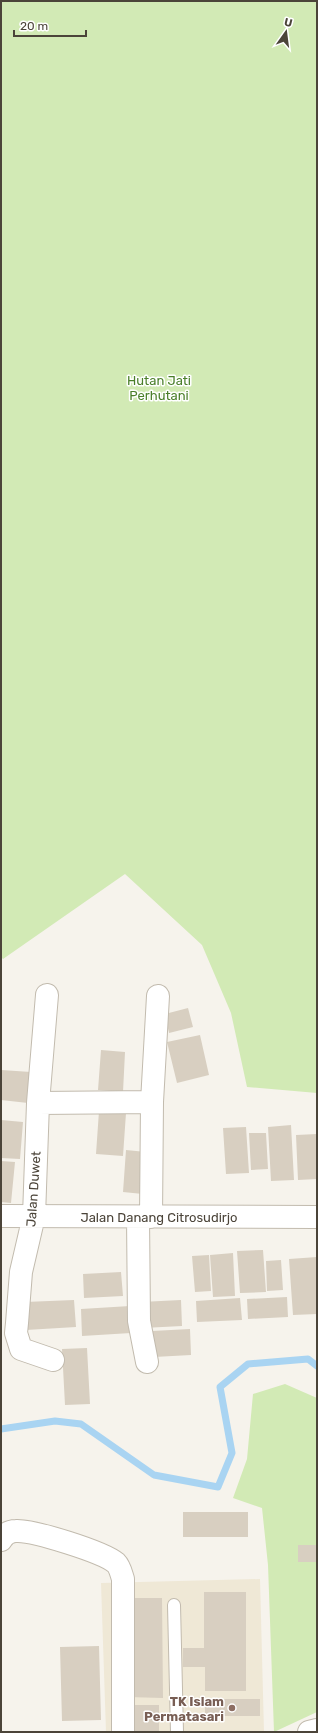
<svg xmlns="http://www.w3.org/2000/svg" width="318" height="1733" viewBox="0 0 318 1733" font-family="Rubik,sans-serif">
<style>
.education{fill:#efe8d6}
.green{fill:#d2eab5}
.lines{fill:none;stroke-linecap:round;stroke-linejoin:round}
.stream{stroke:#a9d4f2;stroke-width:7}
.building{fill:#d8cfc1}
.lane-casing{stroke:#c2bbae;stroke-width:14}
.street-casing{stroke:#c2bbae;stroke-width:24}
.lane{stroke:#fff;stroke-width:12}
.street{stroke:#fff;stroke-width:22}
.education-dot{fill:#8d6e63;stroke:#fff;stroke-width:1.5}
.labels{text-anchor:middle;stroke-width:3;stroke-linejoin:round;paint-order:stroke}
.park-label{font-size:13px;fill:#4a7f2a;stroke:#fff}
.street-label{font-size:13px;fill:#4b4439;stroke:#fff}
.education-label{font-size:13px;font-weight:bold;fill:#785e54;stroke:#fff;text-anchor:end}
</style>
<rect width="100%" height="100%" fill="#f6f3ec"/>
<path class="education" d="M260 1579 264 1732H106L101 1583Z"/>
<path class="green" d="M1 1H317V1093L247 1087 231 1013 202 945 125 874 3 959 1 957Z
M285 1384 317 1398V1712L274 1732 268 1565 262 1508 233 1498 247 1459 253 1394Z"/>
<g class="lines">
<path class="stream" d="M1 1429 55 1421 81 1424 154 1475 218 1487 232 1453 220 1387 248 1364 308 1359 317 1366"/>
</g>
<path class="building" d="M188 1008 193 1027 169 1033 165 1014Z
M200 1035 209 1075 177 1083 167 1042Z
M101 1050 125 1052 123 1092 98 1090Z
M1 1070 31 1072 28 1103 1 1100Z
M99 1111 126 1113 123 1156 96 1154Z
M1 1120 23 1122 20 1159 1 1158Z
M291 1125 294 1180 271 1181 268 1127Z
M246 1127 249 1173 226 1174 223 1128Z
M249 1133H266L268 1169 251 1170Z
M317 1134V1179L298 1180 296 1135Z
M126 1150 146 1152 143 1194 123 1192Z
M1 1161 15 1162 11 1203 1 1202Z
M263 1250 266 1292 240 1293 237 1251Z
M233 1253 235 1296 213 1297 210 1255Z
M209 1255 211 1291 195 1292 192 1256Z
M317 1257V1314L293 1315 289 1259Z
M281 1260 283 1290 267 1291 266 1261Z
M121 1272 123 1296 84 1298 83 1274Z
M287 1297 288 1317 248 1319 247 1299Z
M240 1298 242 1320 197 1322 196 1301Z
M74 1300 76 1327 26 1330 25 1302Z
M181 1300 182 1326 143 1328 141 1302Z
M130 1306 131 1333 82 1336 81 1309Z
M190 1329 191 1355 154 1357 152 1331Z
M87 1348 90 1404 65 1405 62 1349Z
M183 1512H248V1537H183Z
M298 1545H317V1562H298Z
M204 1592H246V1691H205V1667H183V1648H204Z
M126 1598H162L163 1698 127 1697Z
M99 1646 101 1720 62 1721 60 1647Z
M205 1699H260V1716H205Z
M128 1705H159V1732H128Z"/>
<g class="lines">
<defs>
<path id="lane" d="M174 1605 177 1732"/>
<path id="street" d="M47 995 38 1103 34 1216 21 1272 17 1323 16 1333 21 1349 53 1360
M38 1103 152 1102
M1 1216 317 1217
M138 1217 139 1321 147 1362
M151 1217 152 1102 158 996
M1 1540C4 1535 9 1531 16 1531 33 1530 103 1552 116 1563 120 1567 121 1573 123 1579V1732
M309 1732 317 1730"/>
</defs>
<use href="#lane" class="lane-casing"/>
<use href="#street" class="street-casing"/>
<use href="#lane" class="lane"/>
<use href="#street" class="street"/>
</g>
<circle class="education-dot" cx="232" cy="1708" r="4"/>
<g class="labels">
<g class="park-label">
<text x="159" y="385">Hutan Jati<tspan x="159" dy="15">Perhutani</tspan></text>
</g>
<g class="street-label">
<text transform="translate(33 1189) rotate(-86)" y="5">Jalan Duwet</text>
<text x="159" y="1222">Jalan Danang Citrosudirjo</text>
</g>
<g class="education-label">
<text x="224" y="1706">TK Islam<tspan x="224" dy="15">Permatasari</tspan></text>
</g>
</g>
<rect width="318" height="1733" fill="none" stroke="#4b4439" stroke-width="4"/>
<g transform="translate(286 32) rotate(14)" stroke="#ffffff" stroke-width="3" paint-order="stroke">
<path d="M0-3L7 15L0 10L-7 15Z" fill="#4b4439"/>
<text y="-6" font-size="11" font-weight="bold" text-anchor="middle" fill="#4b4439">U</text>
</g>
<path d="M14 30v6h72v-6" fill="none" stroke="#4b4439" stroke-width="2"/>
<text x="20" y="30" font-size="12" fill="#4b4439" stroke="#ffffff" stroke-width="3" paint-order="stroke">20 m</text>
</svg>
